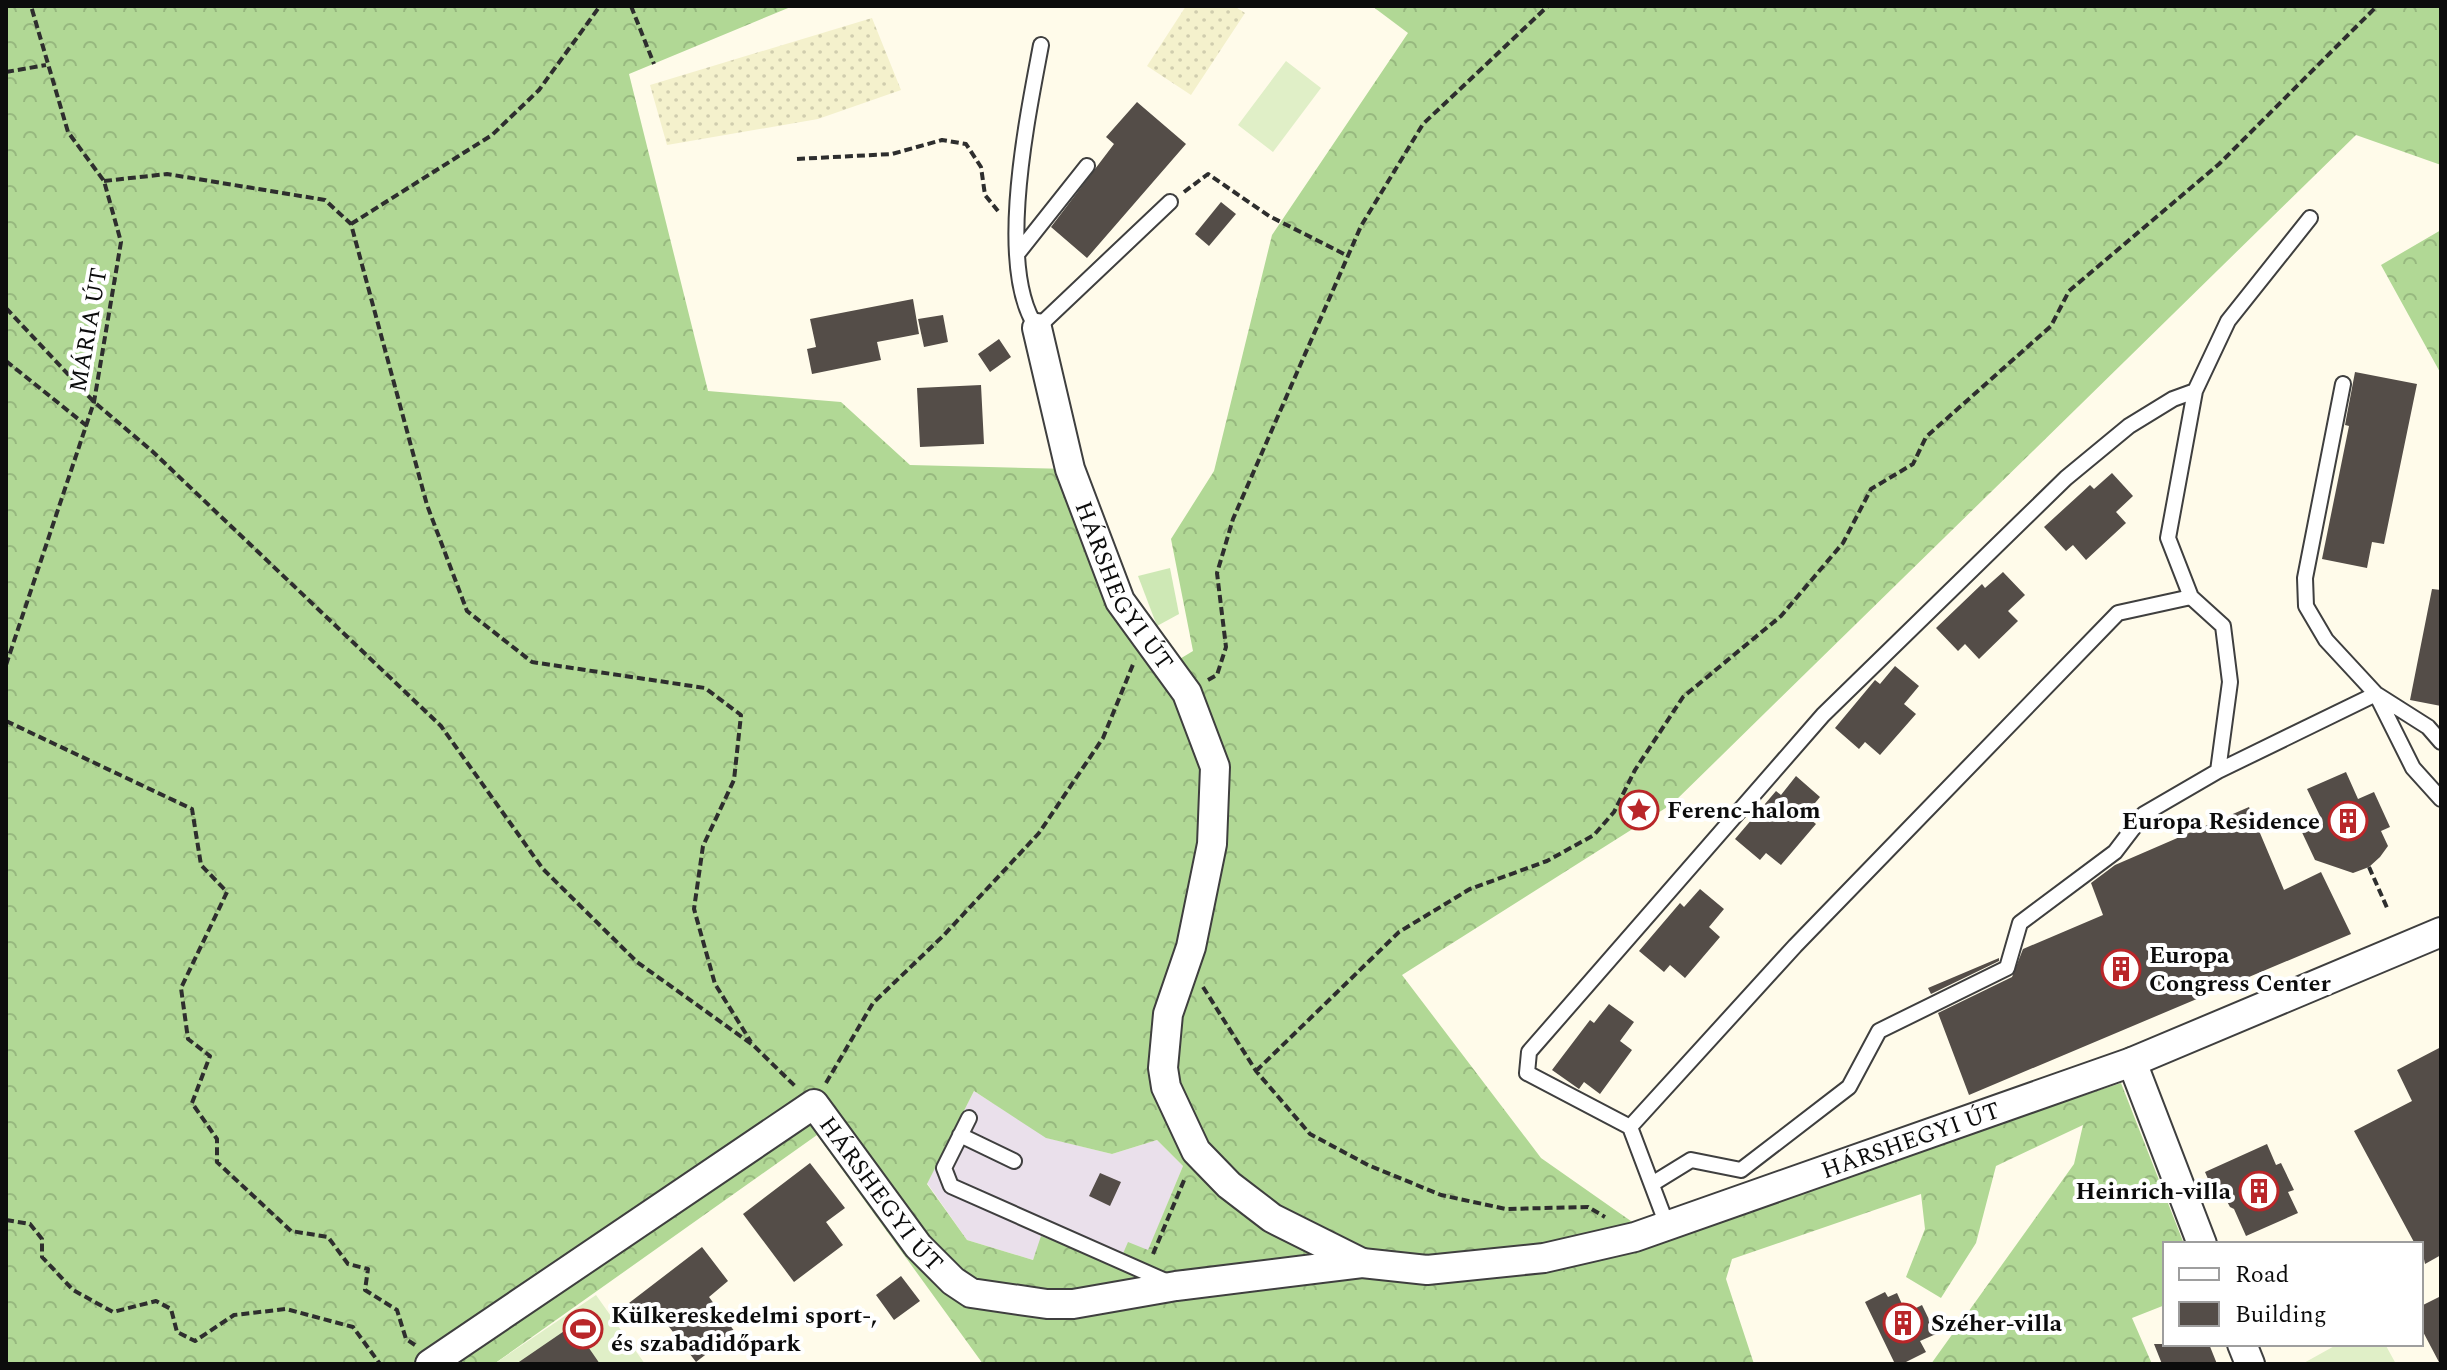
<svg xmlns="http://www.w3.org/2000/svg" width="2447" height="1370" viewBox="0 0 2447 1370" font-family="Spectral,serif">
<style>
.industrial{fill:#eae0eb}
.farmland{fill:url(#farmland-dots)}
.green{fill:#cee8b5}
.forest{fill:url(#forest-crowns);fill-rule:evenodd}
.pitch{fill:#e0efc7}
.building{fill:#544d48}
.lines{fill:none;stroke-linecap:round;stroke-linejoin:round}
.service-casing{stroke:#3f3f3f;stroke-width:18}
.minor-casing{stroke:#3f3f3f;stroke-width:32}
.path{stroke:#2e2e2e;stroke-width:4;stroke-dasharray:8 4;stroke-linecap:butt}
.service{stroke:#fff;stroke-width:14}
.minor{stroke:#fff;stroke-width:28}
.labels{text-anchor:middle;stroke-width:8;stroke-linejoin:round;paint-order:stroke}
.street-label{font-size:24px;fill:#0c0c0c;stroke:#fff}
.poi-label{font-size:24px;font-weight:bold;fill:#0c0c0c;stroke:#fff;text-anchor:start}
</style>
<defs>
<pattern id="farmland-dots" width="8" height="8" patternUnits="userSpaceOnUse" patternTransform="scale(2)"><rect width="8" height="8" fill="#f4f1cc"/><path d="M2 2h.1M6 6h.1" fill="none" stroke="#d0cdae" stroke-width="1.8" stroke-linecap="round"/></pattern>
<pattern id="forest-crowns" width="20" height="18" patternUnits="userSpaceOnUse" patternTransform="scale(2)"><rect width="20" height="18" fill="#b1d895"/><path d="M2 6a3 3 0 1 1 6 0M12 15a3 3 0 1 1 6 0" fill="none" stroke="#97b87f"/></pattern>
</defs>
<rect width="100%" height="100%" fill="#fffbea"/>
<path class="industrial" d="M974 1091 1047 1138 1112 1154 1157 1140 1183 1166 1148 1251 1118 1266 1042 1237 1033 1260 967 1240 927 1183Z"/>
<path class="farmland" d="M1186 6H1234L1245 13 1191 95 1147 66Z
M872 18 901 90 818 119 667 145 650 85Z"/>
<path class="green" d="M1170 568 1179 614 1157 626 1138 576Z"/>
<path class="forest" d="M6 6H793L629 74 708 391 841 402 910 465 1070 469 1120 601 1168 666 1193 651 1171 539 1214 471 1272 235 1408 33 1372 6H2441V165L2356 135 1672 804 1402 975 1541 1158 1638 1226 1646 1241 2121 1083 2184 1244H2165V1305L2132 1318 2152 1364H1931L2074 1164 2083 1125 1996 1166 1976 1243 1941 1298 1906 1277 1925 1229 1921 1194 1732 1259 1726 1279 1754 1364H983L817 1135 494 1364H6ZM974 1091 1046 1138 1112 1154 1157 1140 1183 1166 1148 1250 1128 1242 1118 1265 1041 1236 1033 1260 967 1240 927 1184Z
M2441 230V374L2381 265Z"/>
<path class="pitch" d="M1286 61 1321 88 1273 152 1238 125Z
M596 1295 645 1364H494Z
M2338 1344H2385L2396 1364H2302Z"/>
<path class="building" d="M1137 102 1186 144 1087 258 1051 227 1114 144 1106 137Z
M1221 202 1236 214 1209 246 1195 234Z
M913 299 919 334 877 342 881 360 812 374 807 349 816 347 810 319Z
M943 315 948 342 924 347 918 319Z
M999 339 1011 357 990 372 978 354Z
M2355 372 2417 384 2384 544 2372 542 2367 568 2322 559 2349 426 2345 425Z
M981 385 984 444 920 447 917 388Z
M2112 473 2133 496 2116 512 2126 523 2086 560 2073 545 2066 551 2044 527 2090 485 2094 489Z
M2003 572 2025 595 2008 611 2018 621 1979 659 1965 644 1958 651 1936 628 1982 584 1985 588Z
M2432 589 2441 590V706L2410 700Z
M1895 666 1919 686 1904 704 1916 714 1880 755 1865 742 1859 749 1835 728 1875 680 1880 684Z
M2346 772 2358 799 2374 792 2390 827 2381 831 2388 846 2380 857 2369 867 2353 873 2315 860 2299 826 2320 816 2307 789Z
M1796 776 1820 797 1805 815 1816 824 1781 865 1766 853 1760 860 1735 839 1776 791 1781 795Z
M2249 807 2284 890 2321 872 2351 934 1969 1095 1938 1013 2012 977 2023 949 2103 915 2091 883 2115 865Z
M1700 889 1724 909 1709 927 1720 937 1685 978 1670 965 1664 972 1639 951 1680 903 1684 907Z
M1999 958V961L1931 994 1928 988Z
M1609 1004 1634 1022 1620 1041 1632 1050 1600 1094 1584 1082 1579 1089 1552 1070 1590 1020 1594 1023Z
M2441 1047V1255L2425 1264 2421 1244H2415L2354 1131 2412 1101 2397 1070Z
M2267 1144 2276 1165 2281 1163 2294 1190 2288 1192 2298 1213 2246 1236 2234 1209 2230 1207 2222 1192 2215 1195 2205 1172Z
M810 1163 845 1208 826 1222 843 1245 794 1282 743 1214Z
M1100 1173 1121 1182 1110 1206 1089 1196Z
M702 1247 728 1281 709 1297 735 1332 696 1362 660 1315 646 1326 629 1303Z
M901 1276 920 1301 894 1320 876 1295Z
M1885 1292 1888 1297 1897 1293 1906 1313 1922 1305 1936 1334 1920 1341 1926 1352 1902 1364H1895L1865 1302Z
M2441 1296V1364H2440L2421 1328V1306Z
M573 1325 600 1364H516Z
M2154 1344H2209L2217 1364H2162Z"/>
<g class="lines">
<defs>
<path id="service" d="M1041 45C1028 115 995 268 1037 328L1170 202
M1018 253 1087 166
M2343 384 2305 578 2306 606 2326 640 2376 694 2428 727 2441 742
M2191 597 2168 538 2195 391 2228 321 2310 218
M2218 771 2376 694 2413 768 2441 799
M969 1118 944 1168 951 1186 1170 1283
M1630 1127 1795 946 2118 613 2191 597 2223 626 2230 682 2218 771 2144 814 2115 852 2020 923 2007 968 1879 1031 1849 1087 1741 1170 1691 1160 1652 1184
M960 1135 1014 1161
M1667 1225 1630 1127 1527 1073 1529 1052 1823 715 2066 478 2129 426 2173 399 2195 391"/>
<g id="minor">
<path id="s1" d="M1037 328 1070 469 1120 601 1187 693 1215 767 1212 844 1191 947 1168 1014 1163 1068 1166 1087 1196 1151 1229 1185 1272 1218 1362 1263"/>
<path d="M2132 1062 2202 1244"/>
<path d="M2242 1344 2250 1364"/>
<path id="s2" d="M430 1364 814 1104 918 1246 953 1281 971 1293 1047 1304H1073L1176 1286 1362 1263 1427 1270 1544 1258 1635 1237 2132 1062 2441 932"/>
</g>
</defs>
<use href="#service" class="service-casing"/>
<use href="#minor" class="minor-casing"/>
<path class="path" d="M631 6 654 64
M6 72 46 65
M797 159 892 154 942 140 966 144 981 167 985 195 998 211
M104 181 167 174 325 200 351 224 427 505 467 611 532 662 705 688 741 715 734 780 703 846 694 909 715 984 751 1042
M1184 192 1208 174 1269 216 1348 256
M351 224 492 135 539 90 600 6
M6 308 94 402 152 451 441 726 543 869 637 962 753 1045 796 1087
M6 361 87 426
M6 665 94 402 121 242 104 181 68 132 31 6
M1208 680 1217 675 1226 647 1217 573 1233 519 1361 226 1423 124 1548 6
M6 721 192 809 201 865 227 892 181 988 188 1039 210 1056 192 1103 217 1139V1162L291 1231 328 1237 348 1264 368 1269 365 1290 397 1310 406 1339 415 1345
M2369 867 2388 910
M1203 987 1256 1071 1310 1134 1368 1165 1441 1195 1506 1209 1588 1207 1605 1217
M1256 1071 1399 932 1470 889 1547 861 1594 835 1614 812 1635 770 1683 697 1781 616 1843 543 1871 489 1913 464 1926 437 2051 326 2069 291 2219 164 2377 6
M826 1083 873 1003 944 935 1039 833 1103 738 1134 662
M6 1220 30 1224 42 1239V1257L73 1290 113 1312 156 1301 171 1309 177 1332 195 1341 234 1315 286 1309 353 1327 380 1364
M1153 1254 1185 1178"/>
<use href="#service" class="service"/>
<use href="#minor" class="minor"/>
</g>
<defs>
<symbol id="sight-ring" viewBox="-11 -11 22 22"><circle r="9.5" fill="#fff" stroke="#b92629" stroke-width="1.5"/><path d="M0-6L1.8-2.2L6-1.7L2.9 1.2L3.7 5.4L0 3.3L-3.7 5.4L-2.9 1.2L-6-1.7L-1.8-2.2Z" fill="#b92629"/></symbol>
<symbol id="building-ring" viewBox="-11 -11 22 22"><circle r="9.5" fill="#fff" stroke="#b92629" stroke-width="1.5"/><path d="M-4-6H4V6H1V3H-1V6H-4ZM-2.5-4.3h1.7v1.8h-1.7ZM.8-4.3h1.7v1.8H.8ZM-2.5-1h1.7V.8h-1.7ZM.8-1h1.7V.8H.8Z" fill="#b92629"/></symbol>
<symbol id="stadium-ring" viewBox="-11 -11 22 22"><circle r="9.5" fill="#fff" stroke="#b92629" stroke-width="1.5"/><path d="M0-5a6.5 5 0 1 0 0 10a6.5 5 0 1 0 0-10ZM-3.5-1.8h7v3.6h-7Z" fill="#b92629"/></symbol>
</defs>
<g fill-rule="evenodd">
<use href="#sight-ring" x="1617" y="788" width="44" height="44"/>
<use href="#building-ring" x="2326" y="799" width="44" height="44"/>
<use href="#building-ring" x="2099" y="947" width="44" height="44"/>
<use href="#building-ring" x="2237" y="1169" width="44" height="44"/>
<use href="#building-ring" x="1881" y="1301" width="44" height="44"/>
<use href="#stadium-ring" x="561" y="1307" width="44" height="44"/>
</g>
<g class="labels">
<g class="street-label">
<text transform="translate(88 330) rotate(-80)" y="8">MÁRIA ÚT</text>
<text dy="8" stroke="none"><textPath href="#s1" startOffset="274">HÁRSHEGYI ÚT</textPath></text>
<text dy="8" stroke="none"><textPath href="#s2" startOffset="1674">HÁRSHEGYI ÚT</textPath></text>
<text dy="8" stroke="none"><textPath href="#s2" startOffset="576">HÁRSHEGYI ÚT</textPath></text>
</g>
<g class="poi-label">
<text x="1667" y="818">Ferenc-halom</text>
<text x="2320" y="829" text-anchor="end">Europa Residence</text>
<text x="2149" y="963">Europa<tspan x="2149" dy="28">Congress Center</tspan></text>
<text x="2231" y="1199" text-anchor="end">Heinrich-villa</text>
<text x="611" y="1323">Külkereskedelmi sport-,<tspan x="611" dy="28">és szabadidőpark</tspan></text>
<text x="1931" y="1331">Széher-villa</text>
</g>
</g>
<rect width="2447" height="1370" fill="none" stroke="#0c0c0c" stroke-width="16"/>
<rect x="2163" y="1242" width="260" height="104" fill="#ffffff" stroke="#9e9e9e" stroke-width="2"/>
<rect x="2179" y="1268" width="40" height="12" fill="#ffffff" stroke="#9e9e9e" stroke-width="2"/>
<text x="2235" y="1282" font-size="24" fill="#0c0c0c">Road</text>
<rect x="2179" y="1302" width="40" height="24" fill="#544d48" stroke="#9e9e9e" stroke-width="2"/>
<text x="2235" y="1322" font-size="24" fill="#0c0c0c">Building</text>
</svg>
